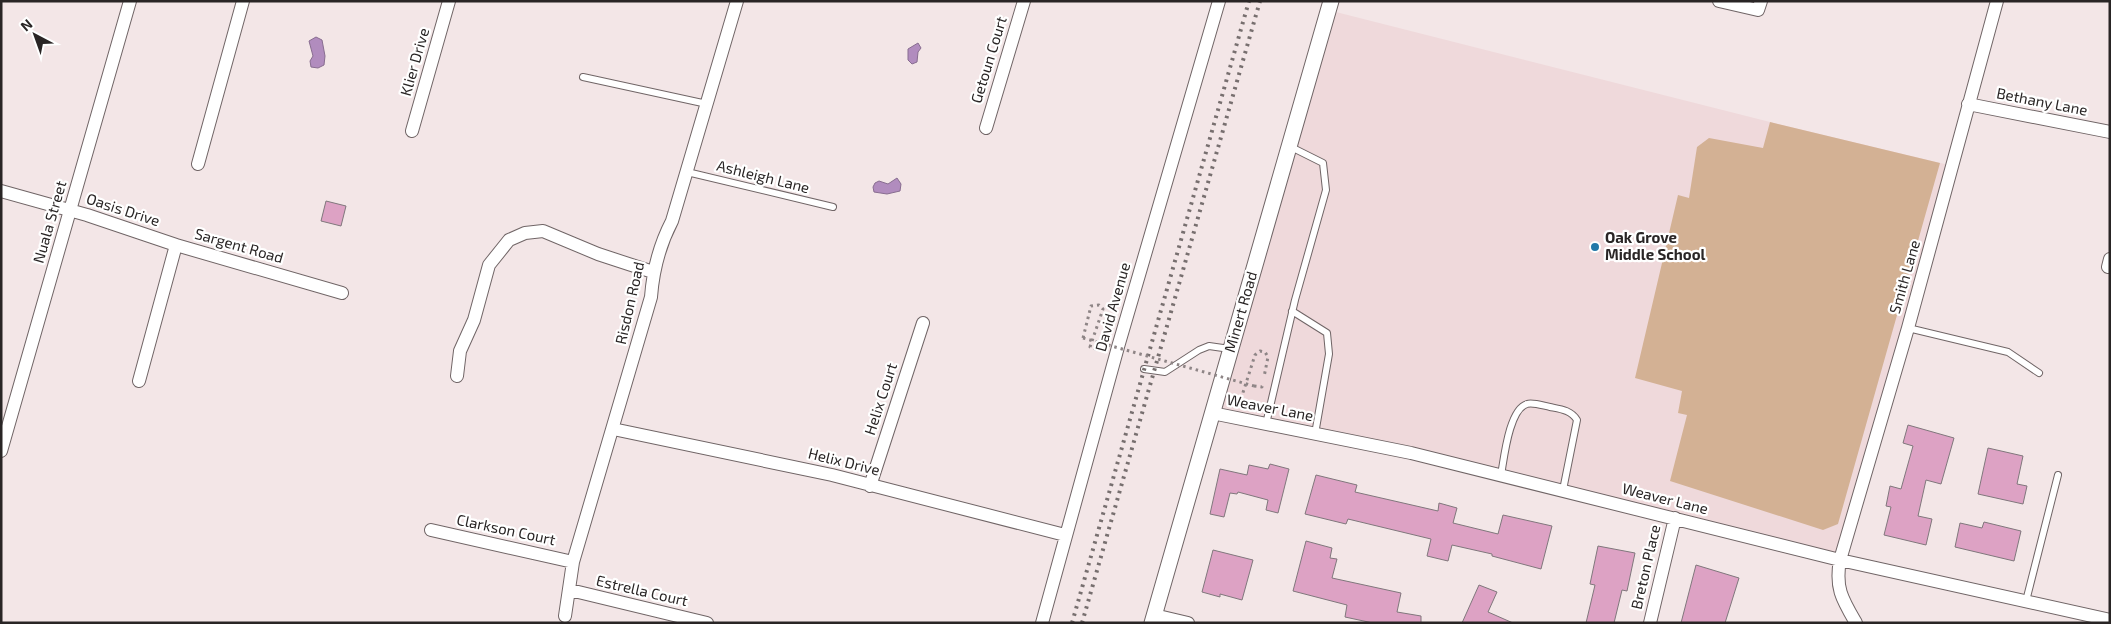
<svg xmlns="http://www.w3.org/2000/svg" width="2111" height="624" viewBox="0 0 2111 624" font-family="'Exo 2',sans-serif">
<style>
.built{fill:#efd9db}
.green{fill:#d3b194}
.water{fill:#b18cbe;stroke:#886d90}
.building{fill:#dda2c4;stroke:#80777c}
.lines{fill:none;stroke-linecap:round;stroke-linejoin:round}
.service-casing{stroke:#706566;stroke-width:8}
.minor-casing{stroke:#706566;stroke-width:14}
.tertiary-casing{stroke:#706566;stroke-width:17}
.path{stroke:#8e8586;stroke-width:3;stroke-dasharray:2.5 4;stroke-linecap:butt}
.service{stroke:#fff;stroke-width:6}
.minor{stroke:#fff;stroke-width:12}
.tertiary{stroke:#fff;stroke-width:15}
.rail{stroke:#776f6f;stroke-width:4;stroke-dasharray:2.5 5;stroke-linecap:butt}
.path-bridge{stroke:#8e8586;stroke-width:3;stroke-dasharray:2.5 4;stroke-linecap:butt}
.poi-dot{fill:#2278a8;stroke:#fff;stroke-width:2}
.labels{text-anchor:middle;stroke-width:4.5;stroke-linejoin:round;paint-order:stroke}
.street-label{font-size:15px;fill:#292525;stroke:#fff}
.poi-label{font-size:15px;font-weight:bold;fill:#292525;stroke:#fff;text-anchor:start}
</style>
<rect width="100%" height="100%" fill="#f3e6e7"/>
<path class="built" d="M1328 10 1770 122 1953 166 1840 560 1675 518 1212 413Z"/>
<path class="green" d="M1770 122 1940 163 1838 524 1823 530 1670 481 1687 415 1678 413 1682 391 1635 378 1678 195 1689 198 1697 147 1709 138 1763 148Z"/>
<path class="water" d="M316 37 322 40 325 56 324 65 318 68 311 67 310 61 313 56 309 41Z
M918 43 921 48 918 52 917 62 912 64 908 60V49Z
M897 178 901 184 900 191 887 194 874 192 873 187 875 183 879 181 888 184Z"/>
<path class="building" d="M326 201 346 206 341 226 321 221Z
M1908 425 1954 438 1941 484 1926 480 1918 516 1932 519 1926 545 1884 535 1891 507 1886 506 1890 486 1901 489 1913 446 1903 443Z
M1988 448 2023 456 2017 484 2027 486 2023 504 1978 494Z
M1270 464 1289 469 1278 513 1266 510 1268 500 1238 492 1237 494 1230 493 1224 517 1210 514 1220 469 1247 475 1249 465 1268 469Z
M1316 475 1357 485 1355 492 1438 511 1439 503 1457 508 1453 523 1498 534 1503 515 1552 526 1541 569 1492 556V554L1452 545 1448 561 1427 556 1431 539 1348 519 1346 524 1305 514Z
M1984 522 2021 531 2014 561 1955 547 1960 523 1982 528Z
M1306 541 1332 548 1330 558 1337 559 1332 578 1401 593 1397 612 1421 616V623H1373L1345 617 1347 605 1293 591Z
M1598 546 1635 553 1627 591 1622 590 1614 623H1586L1595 585 1590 584Z
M1213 550 1253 560 1242 600 1220 594V597L1202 592Z
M1696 565 1739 578 1725 623H1681Z
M1479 585 1497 592 1488 612 1513 623H1462Z"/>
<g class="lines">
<defs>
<path id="service" d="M583 77 707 104
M687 172 833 207
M1292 311 1327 333 1329 354 1315 434
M1908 328 2008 352 2039 373
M1144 369 1165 372 1199 350 1209 346 1230 349
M1266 424 1295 300 1326 190 1323 163 1289 146
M1501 475C1504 459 1509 409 1527 404 1533 402 1544 406 1550 407 1560 409 1571 410 1577 420L1563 490
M2026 601 2058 475"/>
<path id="minor" d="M1719 1 1758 10 1761 1
M1968 104 2110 132
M986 128 1024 1
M412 131 449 1
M198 164 243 1
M1 191 87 215 176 245
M2108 267 2110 259
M457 376 460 351 474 320 489 265 509 240 525 233 543 231 598 254 653 272
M139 381 176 245 342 293
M1212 413 1411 453 1840 560 2110 620
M613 429 832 475 1065 535
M1 451 130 1
M870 486 923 323
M431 530 573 562
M570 590 707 623
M1154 615 1188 623
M565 616 573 562 651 297C653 270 659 246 672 221L737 1
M1042 623 1118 347 1219 1
M1650 623 1675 518
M1856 623C1842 599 1835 588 1840 560L1908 328 1997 1"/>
<path id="tertiary" d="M1152 623 1331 1"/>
</defs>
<use href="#service" class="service-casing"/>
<use href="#minor" class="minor-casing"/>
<use href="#tertiary" class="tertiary-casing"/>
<path class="path" d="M1083 338 1091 306 1099 305 1103 309 1090 347 1098 350 1100 341 1105 343
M1254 386 1262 387 1263 383
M1239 405 1255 355 1260 351 1265 352 1268 357 1264 377"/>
<use href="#service" class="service"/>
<use href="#minor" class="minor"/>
<use href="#tertiary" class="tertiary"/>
<path class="rail" d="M1072 623 1249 1
M1082 623 1260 1"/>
<path class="path-bridge" d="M1083 338 1254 386"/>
</g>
<circle class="poi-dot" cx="1595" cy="247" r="5"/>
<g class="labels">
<g class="street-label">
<text transform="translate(989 60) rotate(-73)" y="5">Getoun Court</text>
<text transform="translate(415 62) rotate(-74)" y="5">Klier Drive</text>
<text transform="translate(2042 102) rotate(11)" y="5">Bethany Lane</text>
<text transform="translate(763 177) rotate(14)" y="5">Ashleigh Lane</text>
<text transform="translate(123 210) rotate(18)" y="5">Oasis Drive</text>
<text transform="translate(50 222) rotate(-74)" y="5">Nuala Street</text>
<text transform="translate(239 246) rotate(16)" y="5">Sargent Road</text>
<text transform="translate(1905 277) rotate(-74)" y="5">Smith Lane</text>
<text transform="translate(630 303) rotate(-77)" y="5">Risdon Road</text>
<text transform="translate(1113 307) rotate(-74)" y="5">David Avenue</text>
<text transform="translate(1241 312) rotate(-74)" y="5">Minert Road</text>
<text transform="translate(881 399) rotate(-72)" y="5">Helix Court</text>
<text transform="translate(1270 408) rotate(11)" y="5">Weaver Lane</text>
<text transform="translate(844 462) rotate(14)" y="5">Helix Drive</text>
<text transform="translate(1665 499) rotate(14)" y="5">Weaver Lane</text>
<text transform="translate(506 530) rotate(12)" y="5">Clarkson Court</text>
<text transform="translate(1646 567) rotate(-77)" y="5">Breton Place</text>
<text transform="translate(642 591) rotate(13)" y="5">Estrella Court</text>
</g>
<g class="poi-label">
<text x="1605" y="243">Oak Grove<tspan x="1605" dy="17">Middle School</tspan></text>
</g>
</g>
<rect width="2111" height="624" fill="none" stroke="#292525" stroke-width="5"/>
<g transform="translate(35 35) rotate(319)" stroke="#ffffff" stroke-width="4" paint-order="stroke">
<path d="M0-4L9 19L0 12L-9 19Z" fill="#292525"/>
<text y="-8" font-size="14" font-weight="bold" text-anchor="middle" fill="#292525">N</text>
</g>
</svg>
